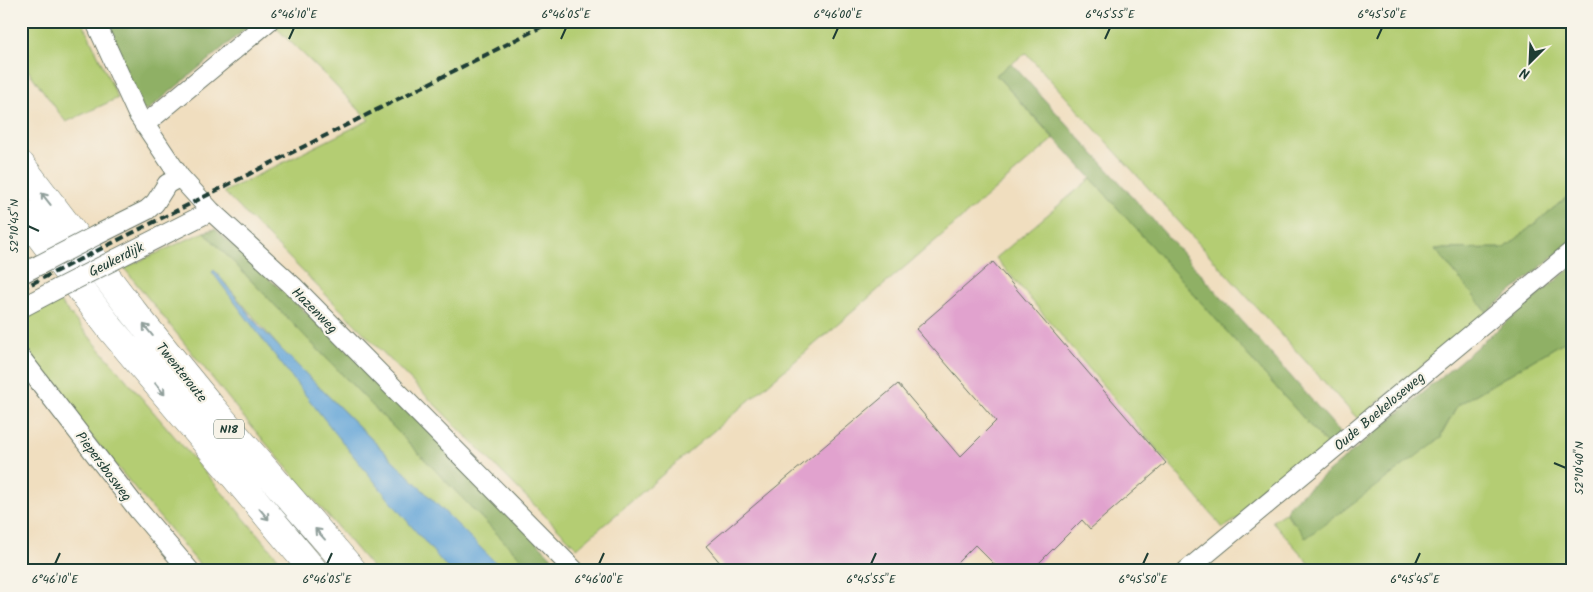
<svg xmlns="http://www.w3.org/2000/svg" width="1593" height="592" viewBox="0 0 1593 592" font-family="Kalam,sans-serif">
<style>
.green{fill:#b4cd73;stroke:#6a8554}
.forest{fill:#8fb065;stroke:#57764c}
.water{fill:#65a6d8;stroke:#427286}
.building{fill:#e1a2ce}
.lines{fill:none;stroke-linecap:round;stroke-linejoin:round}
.minor-casing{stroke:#687565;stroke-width:21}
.trunk-casing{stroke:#687565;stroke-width:29}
.minor{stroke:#fff;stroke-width:19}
.trunk{stroke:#fff;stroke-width:28}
.rail{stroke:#1f3d34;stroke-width:4;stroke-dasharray:8 4;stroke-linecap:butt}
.minor-bridge-casing{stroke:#687565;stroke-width:21;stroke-linecap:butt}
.minor-bridge{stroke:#fff;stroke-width:19}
.oneway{stroke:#8f9e9a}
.ticks{fill:none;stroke:#1f3d34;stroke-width:2}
.labels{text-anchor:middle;stroke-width:4.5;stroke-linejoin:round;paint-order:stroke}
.shield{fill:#f7f3e8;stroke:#60746a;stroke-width:1}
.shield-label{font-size:12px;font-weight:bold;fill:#1f3d34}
.street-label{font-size:14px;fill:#1f3d34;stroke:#f7f3e8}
.neatline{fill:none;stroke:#1f3d34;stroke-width:2}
.ticks-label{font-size:12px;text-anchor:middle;fill:#1f3d34}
</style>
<rect width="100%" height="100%" fill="#f7f3e8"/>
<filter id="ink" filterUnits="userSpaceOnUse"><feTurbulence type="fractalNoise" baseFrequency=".02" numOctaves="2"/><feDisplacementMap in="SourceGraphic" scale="10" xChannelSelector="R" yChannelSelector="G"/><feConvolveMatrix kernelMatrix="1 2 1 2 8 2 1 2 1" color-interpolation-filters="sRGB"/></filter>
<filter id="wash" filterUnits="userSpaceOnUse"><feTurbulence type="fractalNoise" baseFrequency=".0096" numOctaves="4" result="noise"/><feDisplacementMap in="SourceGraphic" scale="20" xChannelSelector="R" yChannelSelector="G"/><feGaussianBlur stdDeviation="1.12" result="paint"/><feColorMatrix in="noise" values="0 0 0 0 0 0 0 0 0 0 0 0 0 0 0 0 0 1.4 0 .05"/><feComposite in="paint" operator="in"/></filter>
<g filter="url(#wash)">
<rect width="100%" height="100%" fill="#f0debf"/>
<path class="green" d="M21 21H82L118 98 66 122 21 61Z
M281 21H1572V193L1505 248 1435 249 1487 312 1359 418 1356 417 1026 53 996 75 1054 139 577 548 224 192 369 120 326 76 275 27Z
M1091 178 1329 447 1252 510 1223 528 996 258Z
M204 232 533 571H504L280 348 214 270 348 449 450 571H375L246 420 124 268Z
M59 301 289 571H205L48 385 21 350V318Z
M1572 337V571H1316L1272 521 1286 512 1292 522 1441 436 1458 405Z"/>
<path class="forest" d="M101 21H255L147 111 143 110Z
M1011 63 1123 186 1339 431 1340 437 1329 447 1091 178 996 75Z
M1572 193V241L1487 312 1435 249 1505 248Z
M215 229 375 376 565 571H533L204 232Z
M1572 267V337L1458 405 1441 435 1442 437 1306 538 1286 512 1289 505Z"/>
<path class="water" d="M214 270 259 326 280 348 504 571H450C366 475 288 374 212 272Z"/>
<g id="blocks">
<path class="building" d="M993 262 1166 463 1090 529 1082 520 1031 571H1001L975 545 949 571H727L706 546 898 384 960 457 996 421 916 329Z"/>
</g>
</g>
<g filter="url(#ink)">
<use href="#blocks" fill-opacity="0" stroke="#687565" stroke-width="1"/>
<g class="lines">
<defs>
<path id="minor" d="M95 21 137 113 180 177 211 211 293 286 575 571
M144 125 269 21
M97 235 147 210 155 203 167 184 180 177
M116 259 211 211
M21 274 41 264
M21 308 59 288
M21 358 139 511 190 571
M1186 571 1572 251"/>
<path id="trunk" d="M21 165 131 309 212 408 353 571
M21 211 110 328 314 571"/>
</defs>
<use href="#minor" class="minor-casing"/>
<use href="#trunk" class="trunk-casing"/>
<use href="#minor" class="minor"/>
<use href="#trunk" class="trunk"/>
<path class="rail" d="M21 289 553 21"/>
<defs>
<path id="minor-bridge" d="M41 264 97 235
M59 288 116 259"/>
</defs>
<use href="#minor-bridge" class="minor-bridge-casing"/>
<use href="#minor-bridge" class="minor-bridge"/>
</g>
<defs><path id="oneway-shaft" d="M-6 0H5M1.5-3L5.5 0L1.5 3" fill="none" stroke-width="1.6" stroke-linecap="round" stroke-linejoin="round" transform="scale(1.25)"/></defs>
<g class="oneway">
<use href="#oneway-shaft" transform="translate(46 199) rotate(-128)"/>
<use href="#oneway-shaft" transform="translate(148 330) rotate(-129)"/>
<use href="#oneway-shaft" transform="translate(160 389) rotate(50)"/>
<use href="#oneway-shaft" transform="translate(264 514) rotate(50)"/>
<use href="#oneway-shaft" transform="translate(320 534) rotate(-132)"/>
</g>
</g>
<path class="ticks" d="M289 39 294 28M561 39 566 28M833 39 838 28M1105 39 1110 28M1377 39 1382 28M28 226 39 231M1554 463 1566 468M55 564 60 553M327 564 332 553M599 564 604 553M871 564 876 553M1143 564 1148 553M1415 564 1420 553"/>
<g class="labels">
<rect class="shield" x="214" y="419.5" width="30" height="19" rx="4"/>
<g class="shield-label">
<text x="229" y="433">N18</text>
</g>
<g class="street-label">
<text transform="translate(116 259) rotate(-27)" y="5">Geukerdijk</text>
<text transform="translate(315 310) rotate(45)" y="5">Hazenweg</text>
<text transform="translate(182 372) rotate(51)" y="5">Twenteroute</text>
<text transform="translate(1379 411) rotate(-40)" y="5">Oude Boekeloseweg</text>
<text transform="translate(104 466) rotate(53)" y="5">Piepersbosweg</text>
</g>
</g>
<rect width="1593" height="592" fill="none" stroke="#f7f3e8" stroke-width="55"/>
<g transform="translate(1530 62) rotate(204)" stroke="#f7f3e8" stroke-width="4" paint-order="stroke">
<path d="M0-4L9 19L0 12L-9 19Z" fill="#1f3d34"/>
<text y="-8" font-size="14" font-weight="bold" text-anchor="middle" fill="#1f3d34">N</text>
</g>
<rect x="28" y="28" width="1538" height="536" class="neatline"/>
<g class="ticks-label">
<text x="294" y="18">6°46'10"E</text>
<text x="566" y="18">6°46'05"E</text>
<text x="838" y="18">6°46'00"E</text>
<text x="1110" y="18">6°45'55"E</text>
<text x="1382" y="18">6°45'50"E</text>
<text transform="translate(14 226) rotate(-90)" y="4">52°10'45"N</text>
<text transform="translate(1579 468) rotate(-90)" y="4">52°10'40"N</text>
<text x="55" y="583">6°46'10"E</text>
<text x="327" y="583">6°46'05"E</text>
<text x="599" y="583">6°46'00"E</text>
<text x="871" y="583">6°45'55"E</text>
<text x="1143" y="583">6°45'50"E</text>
<text x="1415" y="583">6°45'45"E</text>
</g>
</svg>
